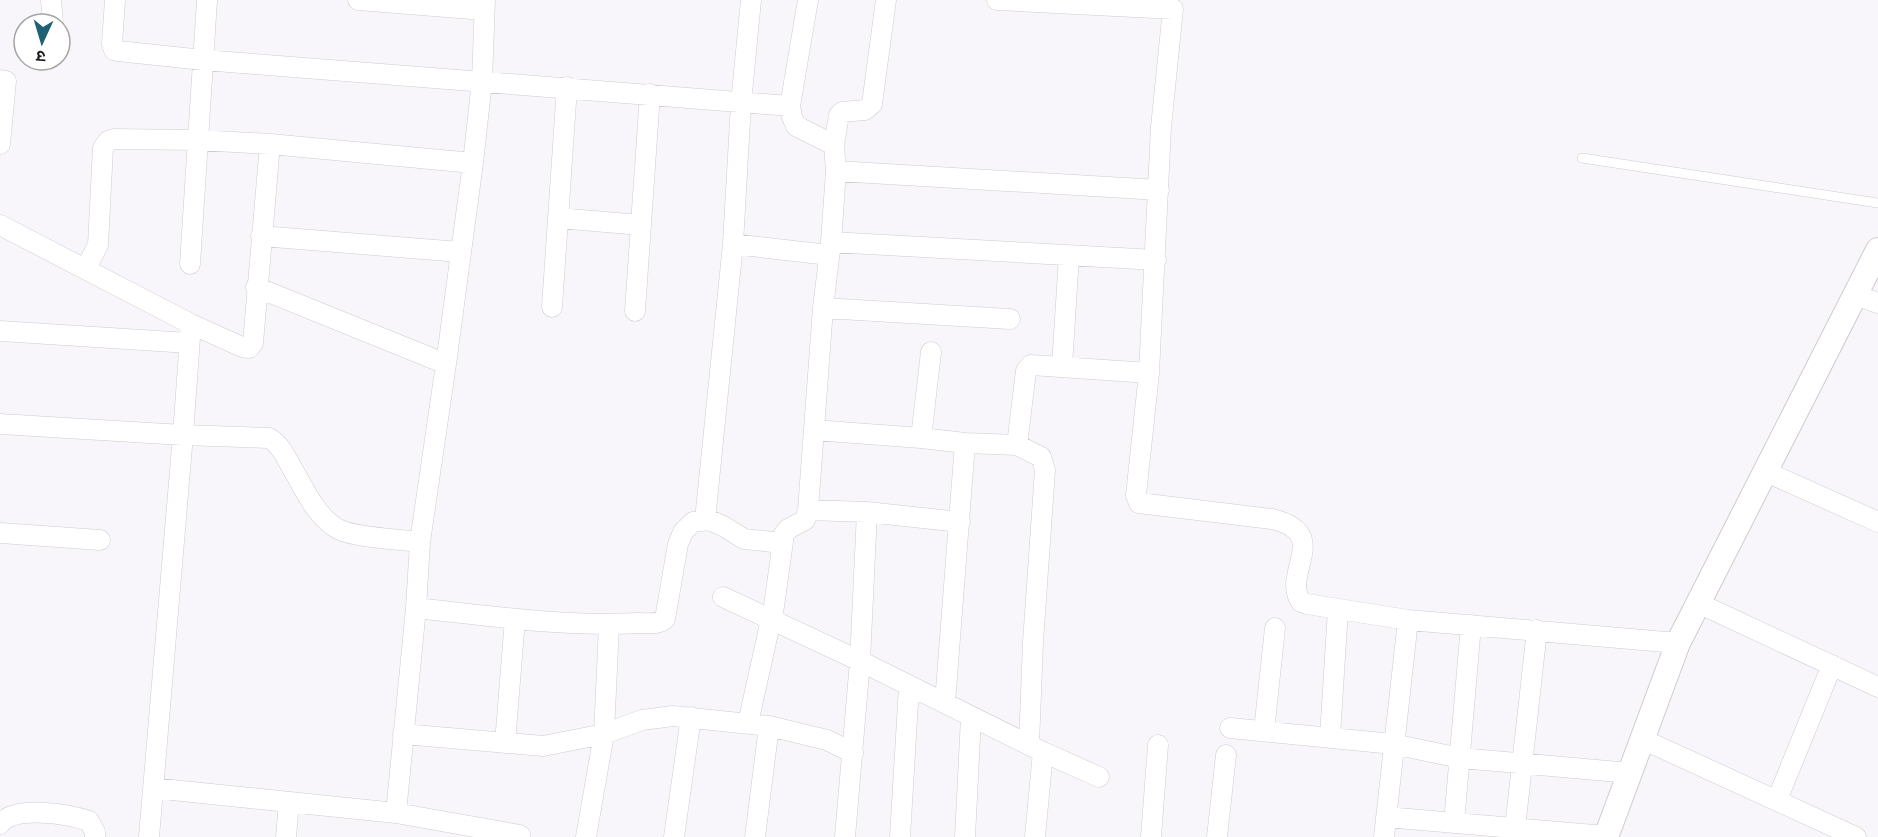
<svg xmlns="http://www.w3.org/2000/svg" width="1878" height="837" viewBox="0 0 1878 837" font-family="'Roboto Condensed','Noto Sans Devanagari',sans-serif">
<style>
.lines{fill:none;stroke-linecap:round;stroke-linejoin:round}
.service-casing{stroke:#cecccf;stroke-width:10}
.minor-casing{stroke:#cecccf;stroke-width:21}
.tertiary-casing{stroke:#cecccf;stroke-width:26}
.service{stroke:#fff;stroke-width:9}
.minor{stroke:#fff;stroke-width:20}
.tertiary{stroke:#fff;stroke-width:24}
</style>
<rect width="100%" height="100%" fill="#f8f6fa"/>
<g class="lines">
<defs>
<path id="service" d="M1582 158 1878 203"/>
<path id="minor" d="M51 0 53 24
M115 0 112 44 114 50 118 51 203 60 790 106 792 117 796 126 834 145
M358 0 484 10
M997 0 1173 9 1161 127 1149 373 1136 495 1139 503 1272 519C1333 534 1281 573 1301 602L1307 604 1408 620 1678 643
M0 80 6 81 0 144
M790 106 808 0
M836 171 1159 190
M558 218 641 225
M0 225 191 324 242 347 249 348 253 343 270 144
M261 236 460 252
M831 242 1156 260
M733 244 829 255
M190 264 207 0
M86 268 98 245 103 148 108 141 114 139 197 140 270 144 473 163
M256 287 446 364
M1855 295 1878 303
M552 307 567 87
M823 308 1010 319
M635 311 650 94
M0 331 189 343
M1062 366 1069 256
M0 424 183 435 269 438C282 445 288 462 296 475 306 493 318 518 338 529 355 538 399 539 420 542
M814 430 921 438 965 443 1017 445 1041 457 1045 470 1033 642 1029 744
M921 438 931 352
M1017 445 1026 371 1031 365 1149 373
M1764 471 1878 522
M808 510 867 512 960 522
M705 520 733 244 741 103 751 0
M0 533 100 540
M723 597 860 661 1043 752 1099 777
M1698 603 1878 687
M416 608C490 616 564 627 639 623 648 623 658 625 665 619L678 544 683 532 693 522 709 520 723 526 744 539 783 543
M945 703 965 443
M748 723 774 606 784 534 788 529 805 520 808 510 823 308 831 242 836 171 834 145 839 115 842 112 865 110 872 104 886 0
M1230 728 1393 744 1460 758 1630 773
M1264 731 1275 628
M403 734 543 746 604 734 642 720 673 716 769 726 827 740 853 753
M1330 737 1338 609
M1642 739 1856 837
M505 743 515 619
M153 788 396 813 520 835
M1777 800 1832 665
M396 813 416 608 420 542 446 364 473 163 482 81 485 0
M1386 817 1606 836
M1454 823 1471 625
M0 824C15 805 68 814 89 821L95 832V837
M1515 828 1537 630
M149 837 183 435 191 324
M286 837 289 802
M586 837 604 734 609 625
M674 837 691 717
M755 837 769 726
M845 837 860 661 867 512
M900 837 909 686
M965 837 971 717
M1035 837 1043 752
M1151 837 1158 745
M1217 837 1226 755
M1384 837 1408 620"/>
<path id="tertiary" d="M1606 837 1678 643 1878 250"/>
</defs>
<use href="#service" class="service-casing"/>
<use href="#minor" class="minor-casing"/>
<use href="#tertiary" class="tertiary-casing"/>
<use href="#service" class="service"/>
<use href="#minor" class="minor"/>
<use href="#tertiary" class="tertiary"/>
</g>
<g transform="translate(42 42) rotate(184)"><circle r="28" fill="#ffffff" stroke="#a5a5a5" stroke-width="1.5"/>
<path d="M0-4.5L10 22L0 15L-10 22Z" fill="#1e6174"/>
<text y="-9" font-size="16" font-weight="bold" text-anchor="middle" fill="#1e1d1f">उ</text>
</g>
</svg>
